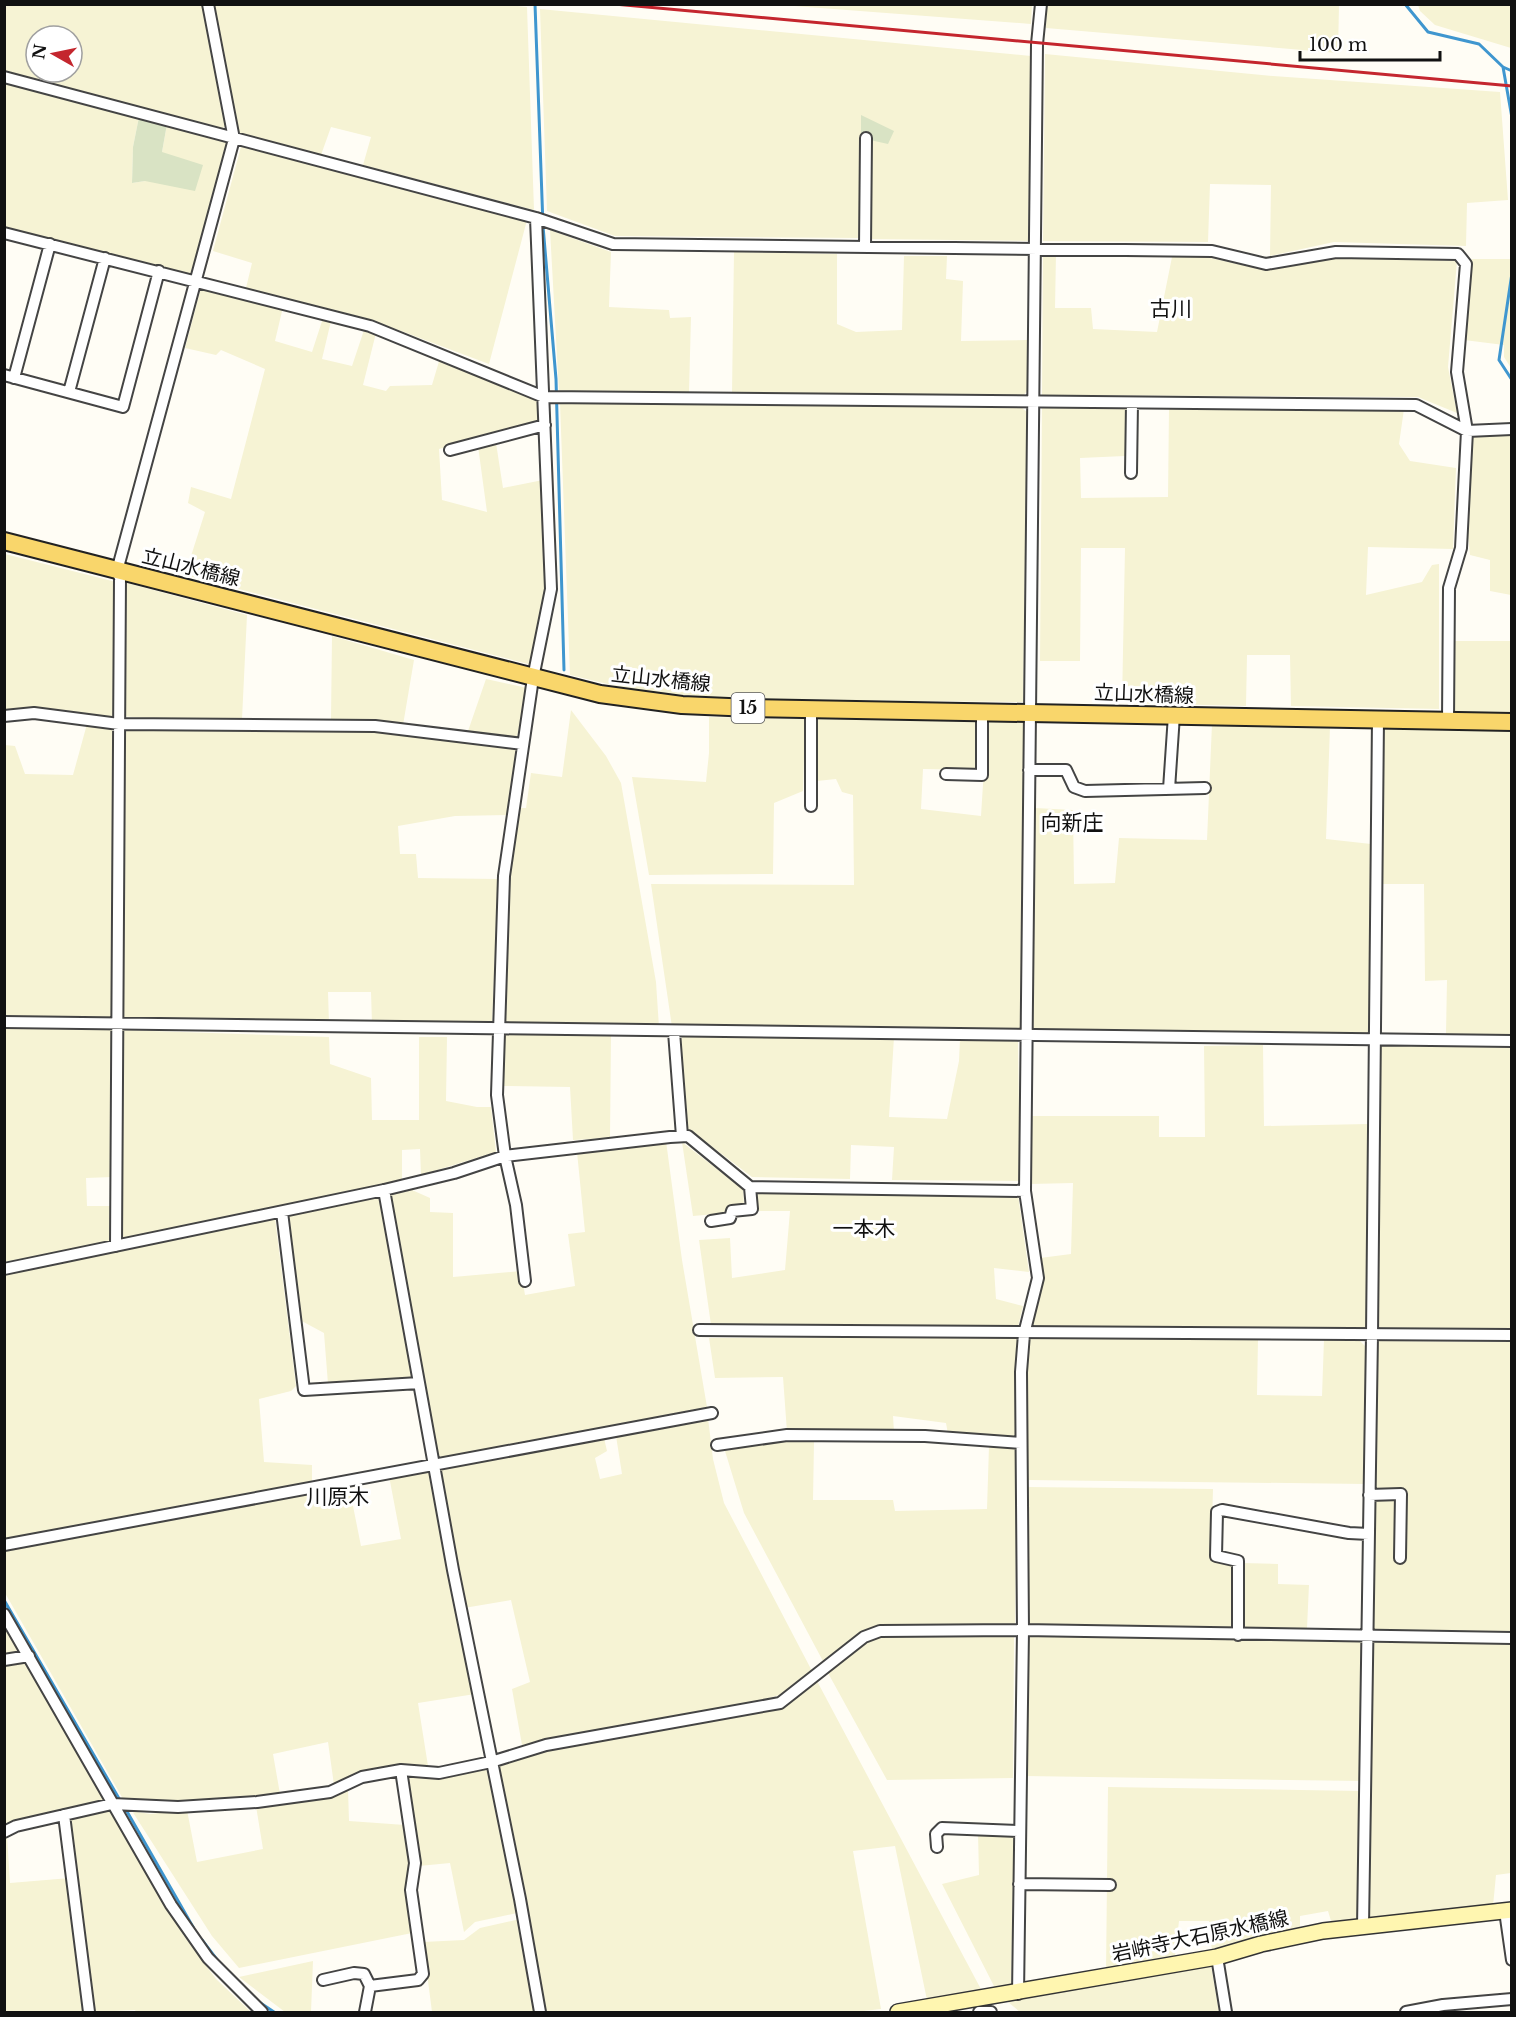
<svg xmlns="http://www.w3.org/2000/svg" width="1516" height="2017" viewBox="0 0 1516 2017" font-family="'Libre Baskerville','Noto Sans JP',serif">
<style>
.farmland{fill:#f6f3d4;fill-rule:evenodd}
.cemetery{fill:#d9e3c4}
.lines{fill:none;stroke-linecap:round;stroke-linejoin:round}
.stream{stroke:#3f96cf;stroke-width:3}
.street-casing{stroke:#444;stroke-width:14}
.secondary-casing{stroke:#333;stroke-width:18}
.primary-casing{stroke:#222;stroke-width:20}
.street{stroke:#fff;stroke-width:10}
.secondary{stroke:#fff6b0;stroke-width:15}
.primary{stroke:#f9d66b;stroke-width:16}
.rail{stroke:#c4262e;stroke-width:3}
.labels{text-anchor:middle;stroke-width:6;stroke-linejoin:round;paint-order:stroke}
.shield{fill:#fff;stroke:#585858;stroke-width:1.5}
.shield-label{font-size:18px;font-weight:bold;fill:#111}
.street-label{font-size:20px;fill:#111;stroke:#fff}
.neighbourhood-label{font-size:21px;fill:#111;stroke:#fff}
</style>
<rect width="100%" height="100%" fill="#fffdf5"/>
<path class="farmland" d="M498 4 527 7 534 210 363 165 371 137 331 127 321 155 239 133 214 5Z
M4 5H204L226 126 221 129 5 72ZM36 36H72V72H36Z
M781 5H1032L1031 24Z
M1047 5H1339L1338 53 1046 28Z
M1418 5H1511V48L1435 25 1420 11Z
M540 9 1031 56 1028 241 870 239 862 115 861 238 615 236 547 211Z
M1045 54 1273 76 1500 92 1508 200 1467 203 1466 246 1334 242 1270 256 1271 185 1210 184 1208 242 1043 241Z
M4 77 139 117 133 147 132 183 145 181 162 152 167 124 224 139 229 144 193 275 5 227Z
M242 143 527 220 489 364 369 319 246 288 252 263 213 251Z
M550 230 611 252 609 307 669 310 670 318 691 317 689 392H559Z
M734 252 837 254V324L856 332 902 330 904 256H947L946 279 963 281 961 341 1027 340V391L1023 396 732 393Z
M1056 254 1055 308H1091L1093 329 1157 332 1172 257H1206L1264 270 1338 256 1457 261 1448 367 1457 413 1418 397 1042 395 1043 255Z
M1472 259H1511V368L1504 357V345L1464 340Z
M201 288 283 307 275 341 312 352 323 318 331 321 322 359 352 366 364 330 376 333 363 385 386 391 390 386 432 385 440 358 539 399 540 421 439 449 442 500 487 512 478 446 496 443 503 488 543 480 548 589 532 665 185 575 205 512 188 503 191 487 231 499 265 369 221 350 216 355 185 348Z
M560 403 1022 408 1027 412 1023 702 729 699 637 691 570 675Z
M1128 406 1125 456 1080 458 1081 498 1168 497 1169 408 1404 409 1399 444 1410 461 1456 468 1453 549 1368 547 1366 595 1422 582 1432 565 1439 564V709L1291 706 1290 655H1247L1246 706 1122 703 1125 548H1081L1080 661H1040L1042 407Z
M1511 432V595L1490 591V560L1470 555 1468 533 1470 434Z
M5 554 116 582 114 711 112 717 31 709 5 712Z
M127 583 247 615 242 719H154L122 716 123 585Z
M332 636 414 660 403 725 372 720 331 719Z
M1455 641H1511V713H1455Z
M486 679 527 688 517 737 468 731Z
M571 710 606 756 621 783 656 982 659 1027 503 1023 509 869 516 808H526L531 773 562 777Z
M709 717 805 719 803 791 774 803 773 874 649 875 632 777 706 782 709 753Z
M817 717 976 721 977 770 923 769 921 809 981 816 987 721H1025L1022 1031 672 1027 651 884 854 885 853 795 842 792 836 779 817 781Z
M87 724 111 728 115 735 113 1020 5 1018V745L15 746 25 774 73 775Z
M1212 724 1330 727 1326 839 1371 844 1370 1035 1033 1031 1035 808 1073 810 1074 884 1115 883 1119 838 1207 840Z
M1383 724 1511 729V1034H1446L1447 980 1425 981 1424 884H1382Z
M124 727 373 729 517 748 507 815 455 816 398 826 400 854H416L418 878 498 879 492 1024H372L371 992H328L329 1023 125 1021 121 1017Z
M5 1027 113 1029 112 1177 86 1178 87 1206H113V1236L110 1241 5 1262Z
M122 1030 329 1037 330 1064 371 1078 372 1120H419V1037H447L446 1101 477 1107H491L496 1152 421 1175 420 1149 402 1150V1180L122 1240 119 1236Z
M503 1033 611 1036 610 1138 573 1140 570 1087 502 1086Z
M684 1035 894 1037 889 1117 947 1119 959 1061 960 1039 1018 1040 1020 1181 892 1180 894 1147 851 1145 850 1179 752 1177 686 1127 679 1041Z
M1263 1045 1264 1126 1368 1124 1367 1328 1032 1327 1044 1277 1040 1258 1071 1254 1073 1183 1030 1184 1032 1116H1159V1137H1205L1204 1046Z
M1380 1046H1511V1330L1377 1329Z
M666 1141 682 1260 707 1407 443 1458 437 1455 389 1195 412 1190 430 1198V1212L453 1213V1277L521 1271 525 1295 575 1286 568 1234 585 1232 577 1152Z
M682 1142 743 1189 744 1205 730 1208 726 1213 693 1216Z
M755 1193 1018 1195 1029 1272 994 1268 996 1299 1023 1306 1018 1327 711 1325 699 1240 730 1238 732 1278 785 1270 790 1211H758Z
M376 1197 380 1200 413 1378 328 1384 324 1333 298 1319 287 1218 289 1214Z
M275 1218 296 1386 291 1391 259 1399 264 1462 312 1465V1483L5 1539V1272Z
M1017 1337 1016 1438 948 1434 946 1423 893 1416 894 1432H787L783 1377 715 1378 709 1338Z
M1028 1338 1258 1339 1257 1395 1322 1396 1324 1339 1360 1341 1367 1348 1365 1484 1028 1480Z
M1377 1341 1511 1342V1632L1372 1630Z
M708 1418 713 1459 724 1503 812 1671 783 1694 757 1701 522 1745 512 1689 530 1682 511 1600 464 1608 438 1471 441 1467 604 1438 607 1451 595 1458 600 1479 622 1474 616 1436Z
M779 1441 814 1442 813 1500H893L895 1511 987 1509 989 1446 1017 1449 1015 1627 891 1626 869 1629 824 1663 744 1513 725 1451Z
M430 1469 475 1694 418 1703 428 1766 397 1765 357 1773 334 1785 328 1742 273 1754 280 1794 246 1799 159 1804 123 1799 5 1593V1550L349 1486 361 1546 401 1539 389 1476Z
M1027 1487 1213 1489 1211 1560 1233 1566V1629L1027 1626Z
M1242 1563 1278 1564V1584L1309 1585 1307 1628H1243Z
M4 1627 184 1936 216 1979 251 2012H136L135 2010 94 2012 70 1818 18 1828 7 1836 10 1883 70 1878 87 2012H5Z
M877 1636 1014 1637 1013 1778 887 1780 828 1673 865 1641Z
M1103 1636 1363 1641 1361 1781 1025 1776 1027 1637Z
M1372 1641 1511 1642V1873L1496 1875 1493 1906 1368 1919Z
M817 1681 983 1993 927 2000 895 1846 853 1851 881 2009 855 2012H544L497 1769 502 1762 541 1751 790 1701Z
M483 1768 489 1772 517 1913 475 1922 464 1932 450 1863 419 1866 406 1781 410 1773Z
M1108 1787 1361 1791 1359 1921H1331L1328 1911 1300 1916V1928L1212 1952 1209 1921H1179L1175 1956 1106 1973Z
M348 1789 349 1821 405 1825 411 1862 405 1886 412 1933 239 1968 212 1936 132 1811 150 1814 187 1810 197 1862 263 1849 256 1806Z
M978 1833 1014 1834 1011 1986 996 1990 942 1884 979 1875Z
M520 1919 536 2012H432L423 1942 464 1940 480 1928Z
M313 1961 311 2012H285L239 1977Z
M1211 1966 1219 2012H1020L1008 2002Z"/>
<path class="cemetery" d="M861 115 894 131 888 144 861 138Z
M139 117 167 124 162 152 203 165 195 191 145 181 132 183 133 147Z"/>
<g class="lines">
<path class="stream" d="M535 4 543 226 556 379 564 670
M1405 4 1428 32 1479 44 1503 67 1512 118
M1503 67 1512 71
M1512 273 1499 360 1512 380
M4 1600 121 1802
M125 1808 193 1927
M202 1940 218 1961
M259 2002 274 2012"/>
<defs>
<path id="street" d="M4 77 536 218 613 244 1212 251 1266 264 1336 252 1458 254 1466 264 1457 372 1467 431 1461 548 1449 588 1448 720
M4 233 370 326 544 397 1416 405 1467 431 1512 429
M865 247 866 138
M4 375 123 407 159 271
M14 378 50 244
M69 392 105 258
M450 450 545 425
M1131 473 1132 403
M4 716 34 713 119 724 375 726 523 744
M1029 770H1066L1074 787 1085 791 1205 788
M946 774 982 775V712
M1169 789 1174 715
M811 806V710
M4 1022 1512 1041
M674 1032 682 1136
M384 1190 453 1570 520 1899 540 2012
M282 1212 304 1390 419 1383
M711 1221 730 1218 732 1211 752 1209 750 1187
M116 1246 120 578 117 571 234 139 208 4
M4 1269 384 1190 454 1173 505 1156 670 1137 688 1136 750 1187 1025 1191
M525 1281 516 1205 505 1156 497 1095 504 876 533 678 551 589 536 218
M699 1330 1512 1335
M717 1445 787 1435 925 1436 1021 1443
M1369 1495 1401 1494 1400 1558
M4 1545 712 1413
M4 1614 171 1905 208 1958 262 2012
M1238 1635V1561L1216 1556 1217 1512 1222 1510 1349 1533 1369 1534
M4 1660 29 1656
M64 1815 89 2012
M4 1832 16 1826 112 1804 178 1807 257 1802 330 1792 362 1777 401 1770 439 1773 491 1762 546 1745 780 1703 864 1637 880 1631 1023 1630 1512 1638
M937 1847 936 1834 942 1828 1020 1831
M1019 1884 1110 1885
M1505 1911 1512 1960
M1363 1927 1372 1335 1378 719
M1217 1957 1226 2012
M323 1980 354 1973 364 1974 370 1986
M1018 1994 1023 1630 1021 1372 1024 1334 1038 1278 1025 1191 1037 44 1041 4
M365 2012 370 1986 418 1980 423 1974 411 1890 415 1863 401 1770
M979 2012H991
M1406 2012 1443 2005 1512 1999"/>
<path id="secondary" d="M898 2012 1217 1957 1261 1944 1323 1931 1512 1910"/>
<path id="primary" d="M4 541 600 694 682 705 752 708 1512 722"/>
</defs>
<use href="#street" class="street-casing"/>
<use href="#secondary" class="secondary-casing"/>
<use href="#primary" class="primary-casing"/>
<use href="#street" class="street"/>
<use href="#secondary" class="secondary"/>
<use href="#primary" class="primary"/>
<path class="rail" d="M614 4 1512 86"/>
</g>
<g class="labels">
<rect class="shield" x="731.5" y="693" width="33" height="30" rx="4.5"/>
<g class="shield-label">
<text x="748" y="714">15</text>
</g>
<g class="street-label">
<text transform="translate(191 567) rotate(14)" y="7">立山水橋線</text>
<text transform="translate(661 679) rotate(6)" y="7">立山水橋線</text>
<text transform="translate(1144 694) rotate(2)" y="7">立山水橋線</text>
<text transform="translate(1200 1936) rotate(-12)" y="7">岩峅寺大石原水橋線</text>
</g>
<g class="neighbourhood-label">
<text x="1171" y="316">古川</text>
<text x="1072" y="830">向新庄</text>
<text x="864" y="1236">一本木</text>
<text x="338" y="1504">川原木</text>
</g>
</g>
<rect width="1516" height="2017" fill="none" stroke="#111111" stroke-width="12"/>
<g transform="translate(54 54) rotate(279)"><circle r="28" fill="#ffffff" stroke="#a0a0a0" stroke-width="1.5"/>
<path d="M0-4.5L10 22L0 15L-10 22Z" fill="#c4262e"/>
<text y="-9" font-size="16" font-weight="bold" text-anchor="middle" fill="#111111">N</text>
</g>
<path d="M1300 51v9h140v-9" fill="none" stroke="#111111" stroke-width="3"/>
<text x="1309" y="51" font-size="18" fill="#111111" stroke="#ffffff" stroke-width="4.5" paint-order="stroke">100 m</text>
</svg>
